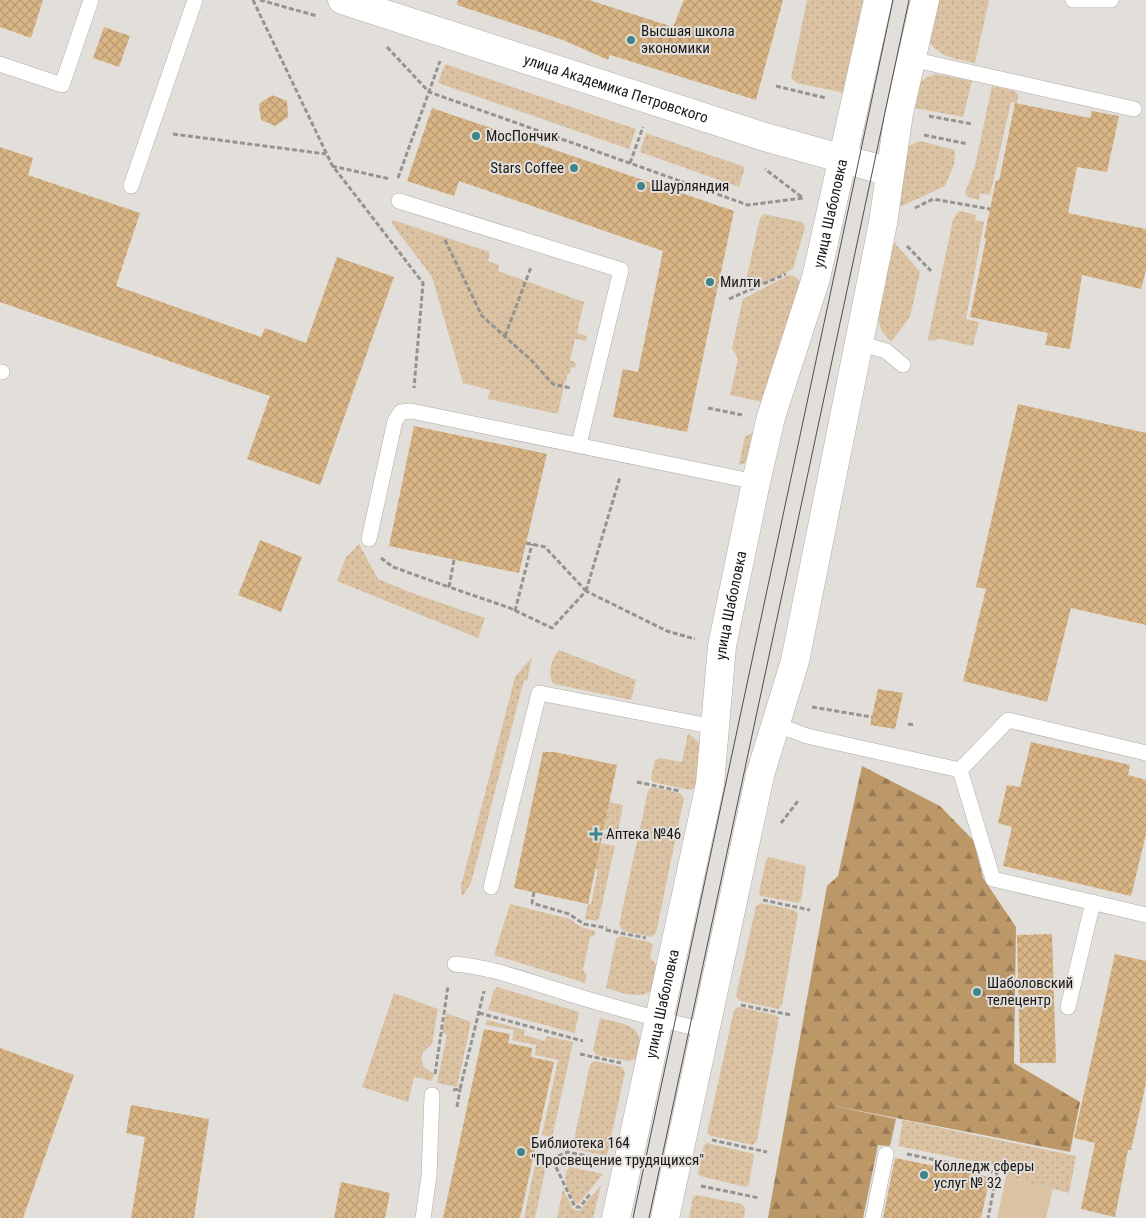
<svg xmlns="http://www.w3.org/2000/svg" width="1146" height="1218" viewBox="0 0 1146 1218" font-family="'Roboto Condensed',sans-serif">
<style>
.grass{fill:url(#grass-dots)}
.forest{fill:url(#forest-firs)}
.garden{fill:#dac2a3}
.building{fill:url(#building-cross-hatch)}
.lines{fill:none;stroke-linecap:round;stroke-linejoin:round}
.service-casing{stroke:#afaca8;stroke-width:16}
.tertiary-casing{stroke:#afaca8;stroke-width:29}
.secondary-casing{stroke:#afaca8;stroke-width:29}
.path{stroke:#959390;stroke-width:3;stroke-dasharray:5 2.5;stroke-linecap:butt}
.service{stroke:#fff;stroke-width:15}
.tertiary{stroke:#fff;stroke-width:28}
.secondary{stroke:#fff;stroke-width:28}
.tram{stroke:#504e4c;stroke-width:1}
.poi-dot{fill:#3d858a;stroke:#e2dfdb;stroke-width:2}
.labels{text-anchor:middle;stroke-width:4;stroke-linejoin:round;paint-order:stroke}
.poi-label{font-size:15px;fill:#1a1917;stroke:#e2dfdb;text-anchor:start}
.street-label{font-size:15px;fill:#1a1917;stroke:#e2dfdb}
</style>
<defs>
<pattern id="grass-dots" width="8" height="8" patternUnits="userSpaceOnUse" patternTransform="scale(1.25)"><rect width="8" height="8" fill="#dac2a3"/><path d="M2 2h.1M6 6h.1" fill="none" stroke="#baa68c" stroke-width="1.8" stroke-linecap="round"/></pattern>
<pattern id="forest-firs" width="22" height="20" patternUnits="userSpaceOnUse" patternTransform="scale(1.25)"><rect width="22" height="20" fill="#bc9869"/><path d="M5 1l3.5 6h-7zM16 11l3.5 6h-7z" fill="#987b55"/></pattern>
<pattern id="building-cross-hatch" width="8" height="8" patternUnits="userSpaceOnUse" patternTransform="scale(1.25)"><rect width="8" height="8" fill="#d9b484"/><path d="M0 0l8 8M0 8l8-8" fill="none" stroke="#ba9a71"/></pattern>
</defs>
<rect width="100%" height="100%" fill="#e2dfdb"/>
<path class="grass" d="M807 0H869L849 94 797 83 791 78Z
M934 0H989L975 63C958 59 939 58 929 41Z
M445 64 636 129 629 149 438 83Z
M936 74 972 81 963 117 910 107C916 88 916 80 936 74Z
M992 86 1015 91 1018 95 1017 103 1011 102 990 195 980 193 979 200 968 197 965 193 975 166Z
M646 133 745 167 739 187 640 152Z
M920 141 955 150 954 165 945 186 900 207 906 147Z
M960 211 976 215 975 220 984 222 966 319 979 322 973 346 940 339 929 341 928 338 953 220 957 213Z
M764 214 802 222 805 227 793 269 751 290 745 285 760 218Z
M393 220 490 252 488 261 499 265 498 271 584 302 577 333 587 336 586 341 575 339 570 360 576 363 575 368 571 367 570 374H567V380H565L558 414 488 399 490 390 463 383 432 277 392 224Z
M894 242 920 272 910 317 891 342 881 330 878 319Z
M789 275 795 277 803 284 766 403 730 395 738 359 732 348 743 299Z
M760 429 749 461 739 465 745 436Z
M359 544 378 579 412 593 485 618 478 638 337 581 346 557Z
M559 650 636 680 631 700 554 684C546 675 552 658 559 650Z
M532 657 527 681 524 680 471 883 462 897 461 886 515 677Z
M688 733 700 743V786L690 790 653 782 651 778 655 760 660 758 682 762Z
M652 787 680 793 684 798 656 933 651 937 623 931 619 925 648 791Z
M609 802 623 805 618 832 604 829Z
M601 843 615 846 599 918 596 921 585 919 588 904H591L598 870 595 869Z
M769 857 806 866 801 901 798 903 760 896 759 892 766 860Z
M761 903 794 910 798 914 782 1005 778 1009 740 1001 736 996 756 906Z
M510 904 570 919 581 927 595 931V935L590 937 583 970 587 975 585 983 494 955Z
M621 936 650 942 653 945 650 958 662 969C660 974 658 983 655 987 644 1002 620 992 606 988L616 939Z
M497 987 579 1012 575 1033 488 1010 494 990Z
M394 993 438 1009 432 1044 423 1052 421 1059 424 1067 434 1074 432 1081 414 1077 408 1102 362 1087Z
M739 1007 775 1015 779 1018 757 1141 753 1145 711 1136 707 1133 734 1010Z
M446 1013 471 1022 457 1087 437 1083 447 1034 442 1033Z
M600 1018C629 1026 641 1022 642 1057L629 1061 596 1055 593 1050Z
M487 1020 525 1030 524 1035 545 1041 547 1036 573 1042 553 1133 550 1137 542 1135 558 1060 535 1055 536 1045 512 1040 514 1030 485 1025Z
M595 1061 622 1067 625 1072 607 1156 574 1149 573 1145 590 1064Z
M903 1120 1076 1156 1069 1193 1006 1177V1168L898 1146Z
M707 1143 754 1154 749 1185 746 1187 700 1176 698 1173 704 1145Z
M536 1160 545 1163 546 1166 535 1218H524Z
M570 1167 603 1174 578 1204 574 1202C570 1192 559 1176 570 1167Z
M601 1185 593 1218H557L563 1189 573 1209 579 1211Z
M696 1195 742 1204 745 1208 744 1218H689L693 1197Z"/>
<path class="forest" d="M862 766 940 806 974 841 983 878 1016 927 1014 1063 1080 1102 1070 1152 824 1104 896 1119 890 1146 878 1145 863 1218H768L827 886 838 876Z"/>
<path class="garden" d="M1006 1177 1053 1189 1046 1218H997Z"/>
<path class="building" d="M0 0H43L31 38 0 27Z
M458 0H589L673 27 684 0H783L756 100 610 55 608 60 563 40 457 5Z
M104 27 130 36 119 67 93 58Z
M272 95 287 101 288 117 275 126 261 120 259 104Z
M1015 103 1090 118 1092 111 1119 116 1107 172 1077 167 1068 213 1146 229V270L1141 289 1082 275 1070 349 1045 345 1048 333 970 317 986 239 984 238 996 180 999 181Z
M432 108 734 211 687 432 613 417 623 369 638 372 663 251 459 181 454 196 407 181Z
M0 147 33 158 28 175 140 213 116 286 261 337 265 328 306 343 337 257 394 277 320 485 247 459 270 396 0 302Z
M1018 404 1146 433V625L1071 608 1047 702 963 681 986 589 976 587Z
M414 426 547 454 519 573 389 546Z
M260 540 302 557 281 612 238 595Z
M878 689 903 693 895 729 870 725Z
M1031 742 1130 765 1128 775 1146 780V834L1131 896 1003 866 1012 827 998 823 1007 785 1020 787Z
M543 752H554L617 765 588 904 514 888Z
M1052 934 1056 1063H1020L1017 935Z
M1115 954 1146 961V1083L1131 1150H1128L1115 1217 1081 1209 1095 1143 1074 1138Z
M484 1029 510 1034 508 1043 532 1048 531 1057 554 1062 520 1218H443Z
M0 1048 74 1075 23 1218H0Z
M131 1105 209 1119 194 1218H131L145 1137 126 1133Z
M895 1158 990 1177 981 1218H883Z
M341 1182 390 1193 385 1218H334Z"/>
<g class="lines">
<defs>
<path id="service" d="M1073 0H1111
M911 59 1134 109
M0 64 62 85 91 0
M131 186 195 0
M399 201 621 270 579 444
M859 343 886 351 903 365
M0 372H2
M369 539 395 421 401 412 411 411 756 482
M775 724 807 736 960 770 1008 720 1146 753
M960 770 993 879 1146 915
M491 887 539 693 715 727
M455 964C489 967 522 979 554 989 605 1005 654 1019 705 1030
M1068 1007 1093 902
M423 1218 429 1176 432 1095
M873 1218 886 1154"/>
<g id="tertiary">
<path id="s1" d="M342 0 765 137 890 172"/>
</g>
<g id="secondary">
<path id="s2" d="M616 1218 710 784 722 646 756 482 771 417 816 278 878 0"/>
<path d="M665 1218 760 775 795 661 883 223 899 113 925 0"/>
</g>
</defs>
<use href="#service" class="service-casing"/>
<use href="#tertiary" class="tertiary-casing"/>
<use href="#secondary" class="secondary-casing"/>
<path class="path" d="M253 0 332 165 423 283 414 388
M260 0 317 16
M387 47 429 92 748 205 803 198 765 169
M776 86 826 98
M929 116 972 124
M173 134 326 154
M924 135 968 144
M630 163 643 127
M332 166 390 179
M398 178 440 61
M915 208 933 199 990 209
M445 240 482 316 531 360 553 384 570 388
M907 246 931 271
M729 299 786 274
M505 336 531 267
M708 408 742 415
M526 543 545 547 586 591
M381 558 393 567 449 587
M454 560 449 587 510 608 552 628 586 591 667 631 695 639
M586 591 620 477
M515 611 532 544
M812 707 872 717
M908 724 915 725
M637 782 680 791
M781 823 798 801
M602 836 625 840
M534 892 532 903 569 914 584 924 607 928
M763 900 810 910
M606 930 646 938
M741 1005 791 1015
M479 1013 583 1041
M580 1054 621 1063
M435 1074 448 986
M453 1090 460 1089 484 991
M457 1107 460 1089
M712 1140 767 1152
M907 1154 997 1173 988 1218
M558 1156 568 1152 601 1159
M558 1156 598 1164
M556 1167 575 1207H580L590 1194
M701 1186 759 1198"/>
<use href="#service" class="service"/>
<use href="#tertiary" class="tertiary"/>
<use href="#secondary" class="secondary"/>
<path class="tram" d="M633 1218 893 0
M649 1218 909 0"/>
</g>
<g class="poi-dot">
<circle cx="631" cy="40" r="5"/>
<circle cx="476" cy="136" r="5"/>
<circle cx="574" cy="168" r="5"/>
<circle cx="641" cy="186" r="5"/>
<circle cx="710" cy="282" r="5"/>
<path d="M593.5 826.5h5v5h5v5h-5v5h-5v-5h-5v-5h5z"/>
<circle cx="977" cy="992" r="5"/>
<circle cx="521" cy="1152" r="5"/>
<circle cx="924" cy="1175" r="5"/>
</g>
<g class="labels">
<g class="poi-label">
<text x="641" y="36">Высшая школа<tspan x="641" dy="17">экономики</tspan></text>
<text x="486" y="141">МосПончик</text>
<text x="564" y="173" text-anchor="end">Stars Coffee</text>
<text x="651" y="191">Шаурляндия</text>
<text x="720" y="287">Милти</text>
<text x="606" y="839">Аптека №46</text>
<text x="987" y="988">Шаболовский<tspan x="987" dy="17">телецентр</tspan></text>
<text x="531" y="1148">Библиотека 164<tspan x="531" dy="17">"Просвещение трудящихся"</tspan></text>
<text x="934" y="1171">Колледж сферы<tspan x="934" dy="17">услуг № 32</tspan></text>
</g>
<g class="street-label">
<text dy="5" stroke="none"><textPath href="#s1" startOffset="288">улица Академика Петровского</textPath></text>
<text dy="5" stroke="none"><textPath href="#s2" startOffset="1029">улица Шаболовка</textPath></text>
<text dy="5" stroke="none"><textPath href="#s2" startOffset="624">улица Шаболовка</textPath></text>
<text dy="5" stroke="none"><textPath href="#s2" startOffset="219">улица Шаболовка</textPath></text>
</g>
</g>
</svg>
